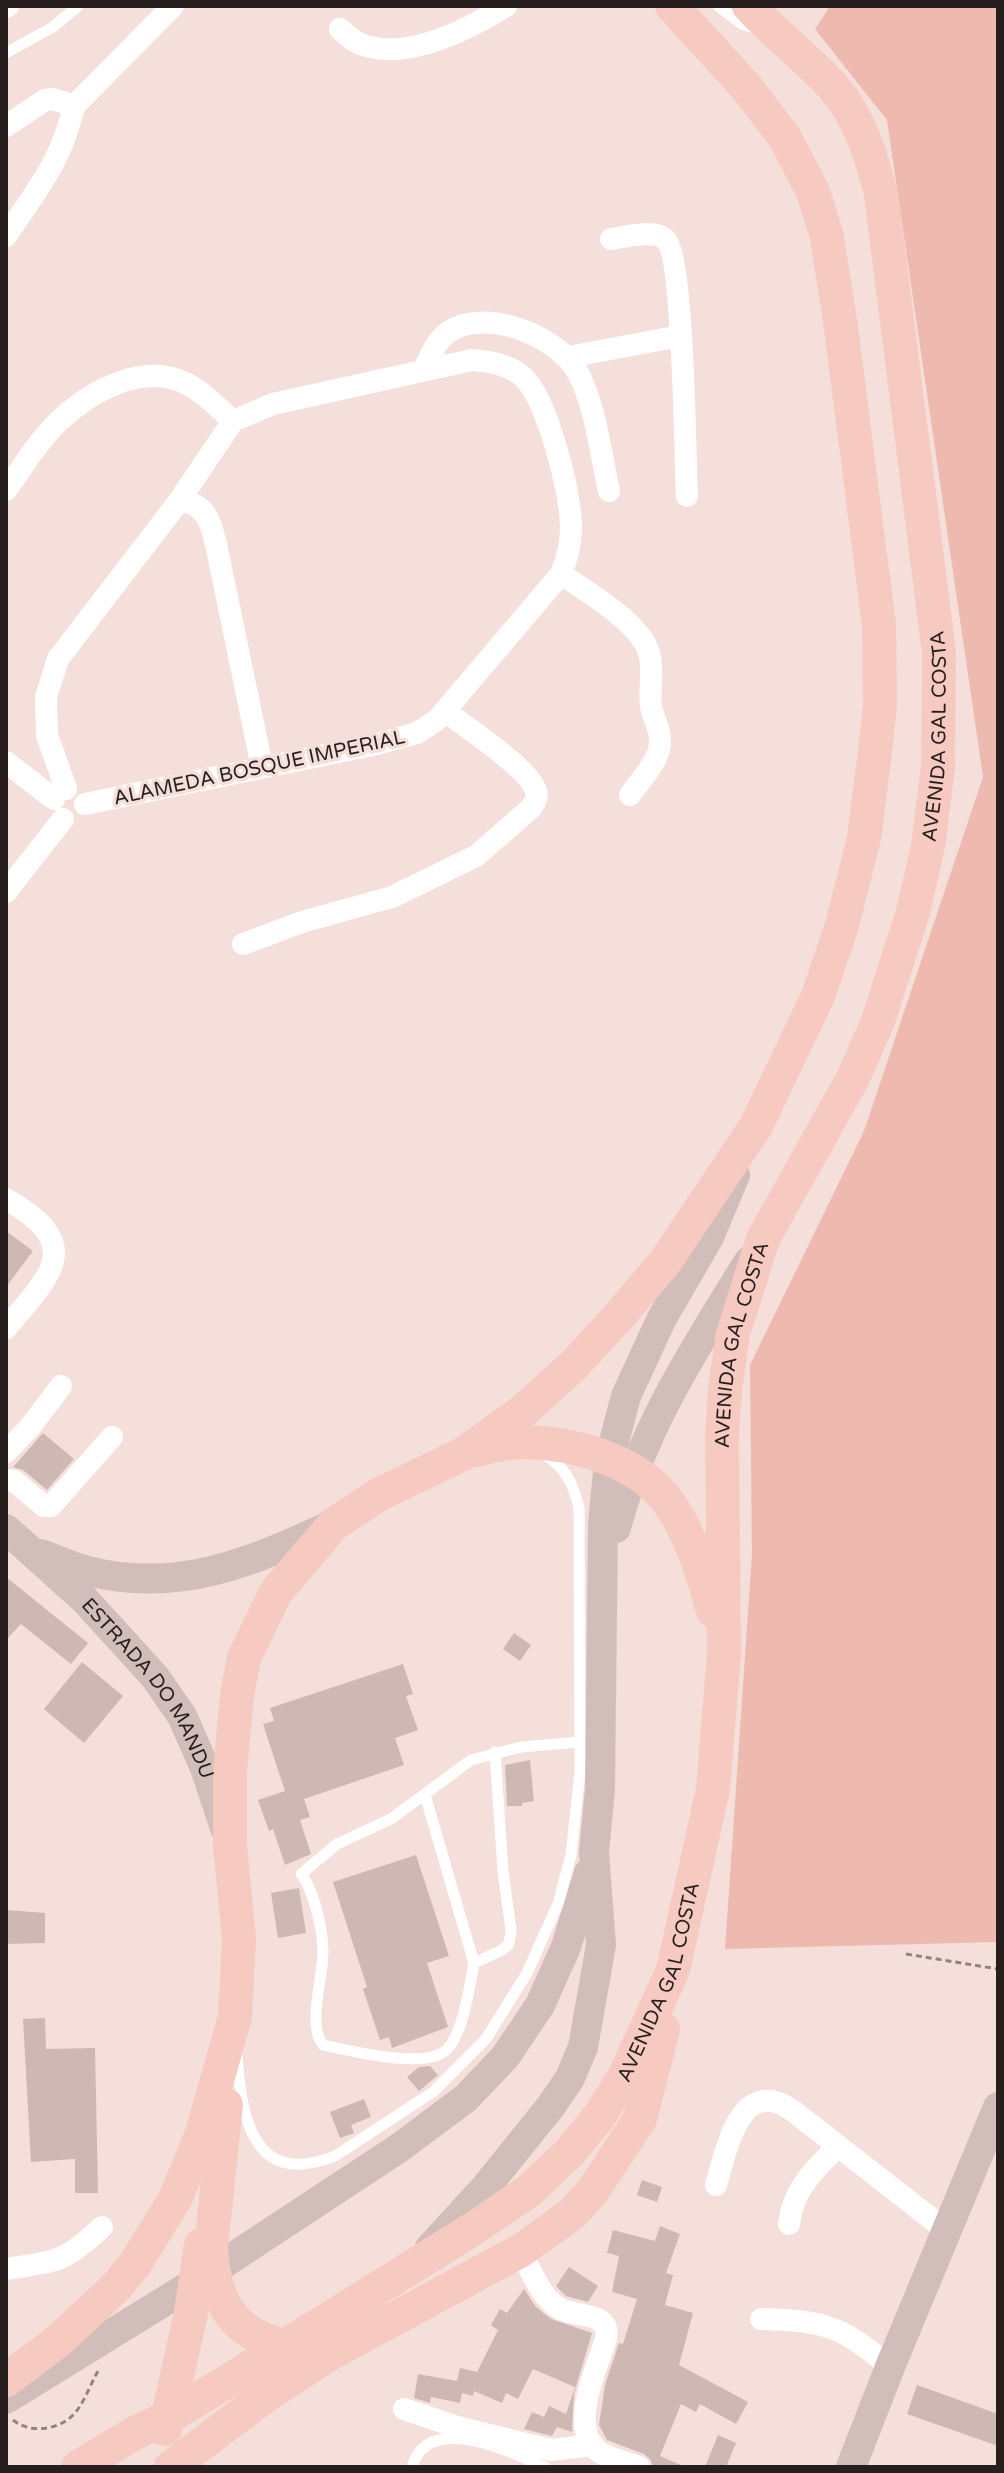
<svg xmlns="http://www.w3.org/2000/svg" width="1004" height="2473" viewBox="0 0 1004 2473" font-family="'Varela Round',sans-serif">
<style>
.green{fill:#eeb9ae}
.building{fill:#ceb8b3}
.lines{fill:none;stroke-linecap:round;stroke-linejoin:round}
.path{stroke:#92837f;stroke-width:3;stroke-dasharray:6 4;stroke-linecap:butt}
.service{stroke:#fff;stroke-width:11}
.minor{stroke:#fff;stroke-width:22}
.secondary{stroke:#d1bebb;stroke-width:30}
.primary{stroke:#f6cac1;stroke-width:34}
.labels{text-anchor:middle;stroke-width:7;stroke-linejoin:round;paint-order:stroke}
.street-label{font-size:20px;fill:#271f1d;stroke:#f5dfda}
</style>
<rect width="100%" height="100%" fill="#f5dfda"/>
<path class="green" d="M830 6H998V1942L725 1949 752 1554 750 1365 864 1131 983 777 887 120 815 29Z"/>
<path class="building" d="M6 1231 33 1251 6 1287Z
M43 1433 74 1459 47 1490 23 1470 13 1467Z
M6 1577 88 1643 71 1664 21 1624 6 1640Z
M514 1633 531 1645 520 1661 503 1649Z
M82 1662 123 1696 84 1743 44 1709Z
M403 1664 413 1694 406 1696 418 1730 395 1738 404 1765 304 1799 310 1817 300 1820 311 1854 285 1865 273 1829 269 1831 258 1800 285 1791 263 1724 274 1721 270 1708Z
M530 1760 534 1801 522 1803V1806H507L505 1765Z
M416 1855 449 1956 427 1963 448 2027 392 2048 389 2037 380 2040 363 1989 367 1987 333 1882Z
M299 1888 306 1933 278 1938 271 1893Z
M6 1910 45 1913V1943L6 1944Z
M45 2018 46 2049 95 2048 98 2193H75V2159L31 2162 23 2019Z
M430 2066 438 2075 419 2091 407 2077 419 2067Z
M364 2099 371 2117 351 2125 354 2133 340 2138 330 2112Z
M642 2180 662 2187 657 2202 637 2195Z
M660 2226 680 2234 666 2273 673 2275 665 2305 693 2313 679 2365 748 2402 736 2424 700 2404 696 2412 681 2404 660 2456 685 2467H653L650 2459 644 2454 607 2440 599 2425 605 2385 619 2343 623 2344 637 2299 612 2292 619 2256 607 2253 613 2230 655 2241Z
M569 2267 598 2286 588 2302 566 2296 556 2286Z
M524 2289 536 2307 551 2319 592 2333 574 2393 572 2432 557 2427 552 2436 524 2429 532 2412 544 2417 549 2406 566 2414 575 2387 533 2369 518 2399 506 2393 502 2403 474 2391 473 2396 462 2393 460 2403 431 2397 430 2403 414 2398 418 2374 457 2381 460 2368 477 2372 498 2330 491 2325 500 2309 507 2313Z
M917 2385 998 2414V2446L907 2414Z
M718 2435 736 2443 726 2467H705Z"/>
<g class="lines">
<path class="path" d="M906 1954 998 1969
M13 2420C29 2433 56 2431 72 2416 83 2406 90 2385 98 2371"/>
<path class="service" d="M718 6 742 24 754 28
M6 53 53 27 78 6
M425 1795 474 1963 502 1950 509 1944 511 1930 503 1871 495 1752
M474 1963C470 1984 463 2037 445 2051 423 2069 350 2051 323 2045 307 2025 323 1978 323 1952 323 1931 314 1890 301 1874L337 1844 391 1819 471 1760 521 1747 580 1742
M237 2054C241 2116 252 2189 335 2156L433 2092 486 2039 527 1973 558 1904 571 1855 580 1772 579 1508C573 1483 566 1468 544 1454
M412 2467C428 2411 510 2452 545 2467"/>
<path class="minor" d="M6 7 8 6
M340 29C348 36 356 44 366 46 411 59 469 29 506 6
M6 126 45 100 53 99 74 106 173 6
M6 236C37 189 61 163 74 106
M611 239C625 237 653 229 665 239 684 255 685 460 687 496
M568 357 680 336
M424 369C430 357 435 342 447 333 483 306 556 335 577 371 595 403 601 455 609 491
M6 490C22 468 38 441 58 422 89 392 142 362 185 383 204 392 218 408 233 421
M179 501C206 503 210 521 216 544L262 767
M561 574C587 592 645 625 650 657 653 673 649 690 651 706 653 718 661 730 660 742 660 761 640 780 630 795
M6 762 54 799
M66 789 47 735 46 697 58 659 179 501 233 421 273 404 472 360C490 361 511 365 524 378 548 402 570 491 571 526 571 542 567 559 561 574L437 720 417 733 377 744 85 804
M6 892 63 819
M243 944 302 922 392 897 476 856 531 808C535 802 538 798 536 791 530 769 466 727 446 712
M6 1199C85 1244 53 1273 6 1328
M6 1452 30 1427 61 1386
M6 1480 14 1481 44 1506H51L112 1437
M716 2185C727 2148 740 2075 792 2110L947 2231
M789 2224C793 2189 814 2170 838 2146
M520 2251C531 2269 540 2297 559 2308 574 2318 612 2310 606 2339 597 2367 568 2428 598 2451 609 2459 626 2462 639 2467
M6 2269C57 2261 64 2263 102 2227
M761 2319C824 2321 841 2325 890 2367
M404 2409 457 2427 551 2450 593 2445"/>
<g class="secondary">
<path d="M616 1528C643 1426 694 1350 749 1261"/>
<path id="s1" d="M6 1529 84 1599 155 1677 182 1716 205 1768 225 1828"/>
<path d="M41 1554C57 1560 72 1567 88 1571 179 1594 251 1562 332 1525"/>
<path d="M430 2248 485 2188 551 2106 570 2078 583 2047 601 1945 594 1852 600 1789 603 1524 609 1461 626 1396 662 1318 709 1237 735 1175"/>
<path d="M6 2399 194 2283 399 2148 466 2098 505 2057 540 2005 566 1947 589 1873"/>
<path d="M851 2467 890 2367 998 2107"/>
</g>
<g class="primary">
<path d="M477 1450C493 1446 510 1441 526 1442 575 1443 639 1461 669 1503 691 1535 703 1574 713 1611"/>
<path d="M226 2105 211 2247C214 2308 238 2341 301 2348"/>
<path d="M6 2380 57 2342 116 2287 135 2264 175 2199 201 2136 235 2017 239 1939 230 1845V1772L237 1695 244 1658 276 1592 334 1524 380 1494 463 1454 523 1411 573 1366 619 1316 665 1262 756 1126 818 996 842 925 864 838 875 752 880 706 879 625 840 320 826 233 813 192 785 138 747 88 672 6"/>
<path d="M165 2429 190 2318 201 2245"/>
<path id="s2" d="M78 2467 135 2433 169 2417 285 2346 476 2227 530 2190 570 2152 600 2115 624 2077 673 1970 713 1789 724 1654 722 1435 725 1389 733 1334 763 1239 853 1078 878 1021 913 912 928 846 938 768 939 653 881 194C871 156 860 118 834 88 808 59 776 35 749 6"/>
<path d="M171 2467 268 2394 333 2352 520 2251 572 2214 592 2192 640 2119 663 2029"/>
</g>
</g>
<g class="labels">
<g class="street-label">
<text dy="7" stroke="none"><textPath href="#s2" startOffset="2076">AVENIDA GAL COSTA</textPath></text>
<text transform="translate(259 767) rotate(-12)" y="7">ALAMEDA BOSQUE IMPERIAL</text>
<text dy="7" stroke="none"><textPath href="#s2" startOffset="1428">AVENIDA GAL COSTA</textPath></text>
<text dy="7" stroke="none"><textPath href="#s1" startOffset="216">ESTRADA DO MANDU</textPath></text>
<text dy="7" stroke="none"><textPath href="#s2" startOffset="780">AVENIDA GAL COSTA</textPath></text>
</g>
</g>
<rect width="1004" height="2473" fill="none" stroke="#271f1d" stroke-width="16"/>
</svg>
